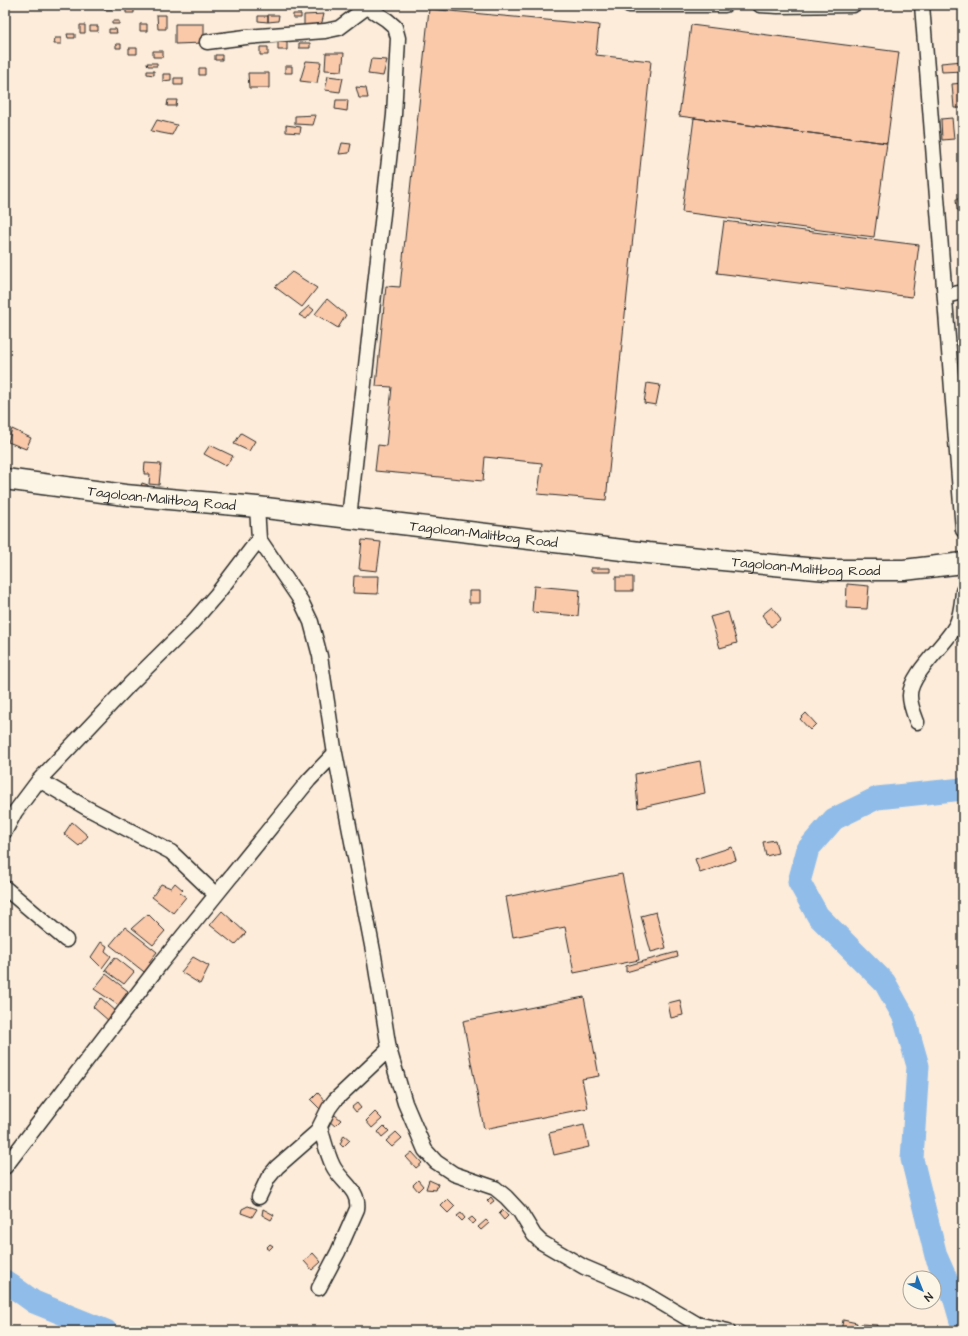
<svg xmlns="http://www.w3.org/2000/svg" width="968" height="1336" viewBox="0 0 968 1336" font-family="'Architects Daughter',sans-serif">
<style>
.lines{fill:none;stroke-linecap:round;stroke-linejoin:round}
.river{stroke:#90bce9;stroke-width:23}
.building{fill:#fac9aa;stroke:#2b2b2b}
.minor-casing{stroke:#2b2b2b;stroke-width:17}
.secondary-casing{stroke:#2b2b2b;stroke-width:23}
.minor{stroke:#fcf5e5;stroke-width:14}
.secondary{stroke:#fcf5e5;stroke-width:20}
.labels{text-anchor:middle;stroke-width:3;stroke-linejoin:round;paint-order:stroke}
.street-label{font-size:14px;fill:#2b2b2b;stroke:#fcf5e5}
</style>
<rect width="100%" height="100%" fill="#fcecd9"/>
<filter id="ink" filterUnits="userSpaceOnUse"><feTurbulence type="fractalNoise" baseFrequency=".025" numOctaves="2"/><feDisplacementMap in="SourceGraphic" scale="8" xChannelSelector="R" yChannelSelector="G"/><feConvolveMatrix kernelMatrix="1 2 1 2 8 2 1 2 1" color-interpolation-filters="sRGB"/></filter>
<g filter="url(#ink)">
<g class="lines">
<path class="river" d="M963 789 877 798 834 819 808 849 799 882 818 916 885 983 904 1017 918 1066 912 1159 936 1256 954 1297 963 1328
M5 1281 34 1302 106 1331"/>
</g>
<path class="building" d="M104 5H112V9H104Z
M126 8H134V13H126Z
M429 9 599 25 596 55 651 61 606 500 538 494 542 463 485 457 483 481 375 471 378 445 386 446 392 387 376 386 386 286 400 287Z
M293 14H301V18H293Z
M324 14 321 26 304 27V15Z
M157 15H166V29H158Z
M268 15H279L278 21 268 22Z
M258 16H268V22L258 21Z
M112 21H119V24H112Z
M140 24H147V31H140Z
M175 24H204V43L175 44Z
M80 25H85V33H80Z
M691 25 899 52 887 143 679 116Z
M90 26H98V31H90Z
M109 29H116L117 33H109Z
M67 34H75V38H68Z
M55 38H61V44H54Z
M278 42H287V50H278Z
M299 43H310V48H299Z
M116 44H121V48H116Z
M260 47H268V55H260Z
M129 48H137V54H129Z
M153 51H163V57H153Z
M326 53H344L342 71 325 70Z
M215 55H222V60H215Z
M371 59 387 60 383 76 368 74Z
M306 61 321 62 317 83 300 81Z
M963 61V71L942 72 941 63Z
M147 63H157V66H148Z
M285 66H292V73H285Z
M199 68H205V75H199Z
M147 71H154V75L147 74Z
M248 73H269V88H249Z
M163 74H171V80L163 81Z
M328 76 343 78 340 92 325 90Z
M174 78H183V85H174Z
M963 83V108H954L952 84Z
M356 87 366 88 368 98H359Z
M168 100H177L176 106H167Z
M336 100H348L347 111 335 109Z
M316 115 313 125 295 124V116Z
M694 118 887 143 874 237 682 212Z
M952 118 954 139 942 140 941 119Z
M157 120 177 125 172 135 151 131Z
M286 125 301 127 300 133 286 132Z
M342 143 351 144 349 153 339 154Z
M956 199H963V210H957Z
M960 214H963V227H961Z
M724 221 919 245 912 297 717 273Z
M292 272 317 288 302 307 275 287Z
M327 299 346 315 338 328 315 314Z
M309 306 314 310 306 319 299 315Z
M963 361V374L958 375 955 363Z
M963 379V387L961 388 959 380Z
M647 383 660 385 656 405 644 403Z
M12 429 31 438 26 449 8 442Z
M241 433 255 441 249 451 234 444Z
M210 445 233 456 226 466 204 454Z
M145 463 161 464 159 485 149 484 150 474H144Z
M142 483 148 485V491L140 490Z
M362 540 381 542 377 571 359 569Z
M591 568H610V572H591Z
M354 576H379L378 594 353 593Z
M616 577H633V591H616Z
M847 584 869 586 867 609 846 608Z
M534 586 580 590 578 616 532 612Z
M469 591H480V603H469Z
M772 607 781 619 771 627 762 615Z
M728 612 737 643 720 648 710 617Z
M806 713 816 724 810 730 800 719Z
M700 761 705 793 638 808 635 774Z
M72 822 88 836 79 846 64 834Z
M775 840 778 853 766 856 763 842Z
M732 847 736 860 700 873 695 859Z
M622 874 639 960 574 973 565 927 513 937 506 897Z
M175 883 183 890 180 893 186 897 173 913 152 897 161 884 171 888Z
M222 911 246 933 235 945 210 925Z
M656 912 666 948 651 952 641 916Z
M148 914 165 931 153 945 132 928Z
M125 927 157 952 149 962 154 966 148 975 110 945Z
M101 942 107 946 105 951 111 956 102 968 91 957Z
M677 952 678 957 626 972V966Z
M115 957 134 972 124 984 105 970Z
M193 957 209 966 200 984 181 972Z
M106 974 128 991 118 1005 94 989Z
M584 997 599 1076 582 1079 588 1108 484 1129 463 1021Z
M101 998 117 1012 109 1021 93 1007Z
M680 1000 683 1015 671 1018 668 1003Z
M318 1093 327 1103 321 1110 311 1100Z
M357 1103 361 1108 356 1112 352 1107Z
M375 1112 382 1119 372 1128 366 1121Z
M335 1115 341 1120 335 1126 329 1121Z
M584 1125 589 1147 554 1155 549 1133Z
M384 1126 389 1131 382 1137 378 1132Z
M396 1132 402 1138 392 1147 386 1141Z
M344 1135 350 1140 343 1147 340 1144Z
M412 1152 422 1163 416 1168 406 1157Z
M418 1180 423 1186 418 1191 413 1185Z
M429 1180 438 1184 436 1190 426 1189Z
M491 1197 494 1201 490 1204 487 1201Z
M448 1199 455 1206 448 1213 441 1206Z
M248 1206 257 1209 252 1217 241 1213 242 1209Z
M263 1209 274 1215 271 1220 262 1215Z
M503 1210 508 1216 504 1220 499 1214Z
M461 1213 465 1218 462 1221 457 1216Z
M472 1217 476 1221 473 1224 468 1220Z
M486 1220 489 1223 481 1230 478 1227Z
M270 1244 273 1246 269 1250 266 1248Z
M313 1253 321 1262 312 1270 304 1261Z
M843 1320 857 1323 855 1331H841Z
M861 1324 877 1325 876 1331H860Z"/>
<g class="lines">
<defs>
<path id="minor" d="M629 5H725
M760 5 778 6 853 5
M922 5 963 530
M207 42 246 37 325 31 339 28 367 7
M945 296 963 292
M257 507 259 539 301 601 311 622 320 656 334 748 374 956 389 1049 405 1103 425 1150 436 1162 454 1174 495 1188 506 1197 520 1212 534 1235 541 1242 584 1267 643 1292 697 1324 728 1331
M349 518 394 115 398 38 395 27 387 20 364 5
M917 722C914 714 910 705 910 696 909 675 945 645 955 627 961 617 962 602 963 591
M39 780 85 807 171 852 216 895
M5 831 15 812 39 780 131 683 190 625 217 594 259 539
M5 888 66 940
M5 1167 161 963 309 780 335 753
M259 1197 268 1178 277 1167 317 1132 329 1108 335 1100 389 1049
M319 1288 338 1252 357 1209C360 1190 341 1182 333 1166 327 1154 324 1140 320 1127"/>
<g id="secondary">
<path id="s1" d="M5 479 125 495 257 507 648 553 827 570H904L963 563"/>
</g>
</defs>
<use href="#minor" class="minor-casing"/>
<use href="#secondary" class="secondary-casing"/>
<use href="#minor" class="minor"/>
<use href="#secondary" class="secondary"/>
</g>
</g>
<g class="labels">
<g class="street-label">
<text dy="5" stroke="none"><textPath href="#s1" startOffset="158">Tagoloan-Malitbog Road</textPath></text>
<text dy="5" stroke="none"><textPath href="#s1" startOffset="482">Tagoloan-Malitbog Road</textPath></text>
<text dy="5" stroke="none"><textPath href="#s1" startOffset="806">Tagoloan-Malitbog Road</textPath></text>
</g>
</g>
<rect width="968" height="1336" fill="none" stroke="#fcf5e5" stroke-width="20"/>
<rect x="10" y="10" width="948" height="1316" fill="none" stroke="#2b2b2b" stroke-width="1.5" filter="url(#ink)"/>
<g transform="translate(922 1290) rotate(137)"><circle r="19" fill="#fcf5e5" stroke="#a8a49b"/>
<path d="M0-3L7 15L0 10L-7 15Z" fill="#1f6fb2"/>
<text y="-6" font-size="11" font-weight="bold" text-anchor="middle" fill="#2b2b2b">N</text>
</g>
</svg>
